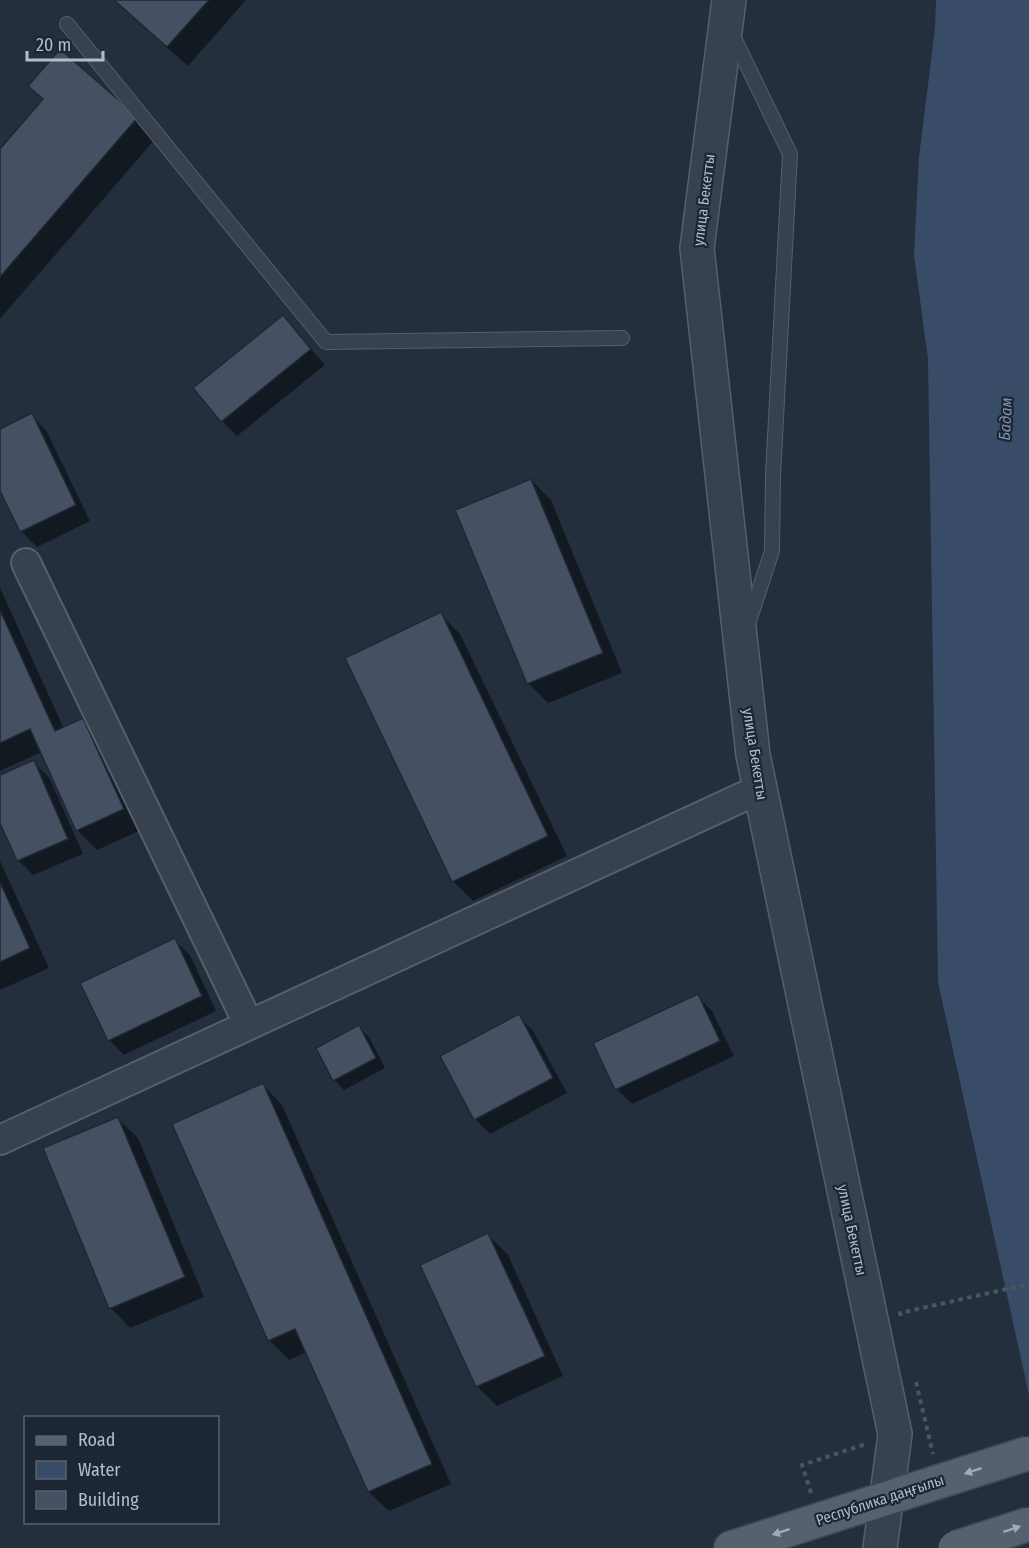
<svg xmlns="http://www.w3.org/2000/svg" width="1029" height="1548" viewBox="0 0 1029 1548" font-family="'Fira Sans Condensed',sans-serif">
<style>
.water{fill:#394c67}
.shadow{fill:#0007}
.building{fill:#455162;stroke:#1f2835;stroke-width:1.5}
.lines{fill:none;stroke-linecap:round;stroke-linejoin:round}
.service-casing{stroke:#565f6c;stroke-width:16}
.minor-casing{stroke:#565f6c;stroke-width:32}
.tertiary-casing{stroke:#565f6c;stroke-width:36}
.primary-casing{stroke:#414a57;stroke-width:36}
.path{stroke:#44595c;stroke-width:4;stroke-dasharray:4.5 4.5;stroke-linecap:butt}
.service{stroke:#38414e;stroke-width:14}
.minor{stroke:#38414e;stroke-width:28}
.tertiary{stroke:#38414e;stroke-width:33}
.primary{stroke:#56606e;stroke-width:33}
.primary-bridge-casing{stroke:#414a57;stroke-width:36;stroke-linecap:butt}
.primary-bridge{stroke:#56606e;stroke-width:33}
.oneway{fill:#a1aab7}
.labels{text-anchor:middle;stroke-width:4.5;stroke-linejoin:round;paint-order:stroke}
.street-label{font-size:15px;fill:#b4bcc9;stroke:#1d2633}
.water-label{font-size:16px;font-style:italic;fill:#7c92b1;stroke:#1d2633}
</style>
<rect width="100%" height="100%" fill="#242f3e"/>
<path class="water" d="M936 0H1029V1395L938 982 928 359 914 255 919 157 935 28Z"/>
<path class="shadow" d="M113 0H246L188 66Z
M30 86 137 118 156 138 0 319V151L44 100Z
M283 317 325 365 237 436 222 421 195 388Z
M31 415 46 430 90 521 37 547 22 532 0 488V431Z
M531 480 551 500 622 673 548 703 528 683Z
M0 588 64 729 83 720 103 740 143 829 97 850 77 830 42 752 0 771Z
M440 614 460 634 567 856 473 901 453 881Z
M33 762 49 777 83 854 33 875 18 860 0 819V777Z
M0 861 49 968 0 990Z
M174 940 190 955 216 1011 124 1055 109 1040Z
M697 996 712 1011 734 1056 632 1104 617 1089Z
M518 1016 533 1031 567 1093 490 1134 475 1119Z
M359 1027 369 1037 385 1068 344 1090 334 1080Z
M263 1085 282 1105 451 1484 389 1511 369 1492 307 1352 289 1360 269 1340Z
M118 1119 138 1138 204 1297 130 1328 111 1308Z
M488 1235 508 1255 563 1376 497 1406 477 1386Z"/>
<path class="building" d="M114 0H209L167 47Z
M60 49 138 117 0 277V149L43 99 28 86Z
M283 315 311 349 221 422 193 388Z
M32 413 76 505 20 532 0 491V429Z
M531 479 603 653 527 684 455 510Z
M0 610 55 731 83 718 124 809 76 831 30 729 0 743Z
M441 612 548 836 452 882 345 658Z
M34 760 68 839 17 861 0 823V775Z
M0 882 30 948 0 962Z
M175 938 202 996 108 1041 80 983Z
M698 994 720 1041 615 1090 593 1043Z
M519 1014 553 1078 474 1120 440 1056Z
M359 1025 376 1058 333 1081 316 1048Z
M263 1083 432 1464 368 1492 295 1329 268 1341 172 1124Z
M118 1117 185 1277 109 1309 43 1148Z
M488 1233 545 1356 476 1387 420 1265Z"/>
<g class="lines">
<defs>
<path id="service" d="M67 24 326 342 622 338
M732 34 790 154 773 475 772 551 748 624"/>
<path id="minor" d="M26 563 249 1025
M0 1140 760 789"/>
<path id="tertiary" d="M729 0 697 248 753 755 895 1434 880 1548"/>
<path id="primary" d="M731 1548 897 1495"/>
</defs>
<use href="#service" class="service-casing"/>
<use href="#minor" class="minor-casing"/>
<use href="#tertiary" class="tertiary-casing"/>
<use href="#primary" class="primary-casing"/>
<path class="path" d="M901 1316 900 1313 1029 1284
M916 1382 933 1454
M811 1493 802 1465 866 1444"/>
<use href="#service" class="service"/>
<use href="#minor" class="minor"/>
<use href="#tertiary" class="tertiary"/>
<use href="#primary" class="primary"/>
<defs>
<path id="primary-bridge" d="M897 1495 1029 1453
M955 1548 1029 1524"/>
</defs>
<use href="#primary-bridge" class="primary-bridge-casing"/>
<use href="#primary-bridge" class="primary-bridge"/>
</g>
<defs><path id="oneway-solid" d="M-6-.8H1V-3.2L6.5 0L1 3.2V.8H-6Z" transform="scale(1.5)"/></defs>
<g class="oneway">
<use href="#oneway-solid" transform="translate(973 1471) rotate(162)"/>
<use href="#oneway-solid" transform="translate(1012 1529) rotate(-18)"/>
<use href="#oneway-solid" transform="translate(781 1532) rotate(162)"/>
</g>
<g class="labels">
<g class="street-label">
<text transform="translate(704 200) rotate(-83)" y="5">улица Бекетты</text>
<text transform="translate(755 754) rotate(81)" y="5">улица Бекетты</text>
<text transform="translate(852 1230) rotate(78)" y="5">улица Бекетты</text>
<text transform="translate(880 1500) rotate(-18)" y="5">Республика даңғылы</text>
</g>
<g class="water-label">
<text transform="translate(1005 419) rotate(-87)" y="6">Бадам</text>
</g>
</g>
<rect x="24" y="1416" width="195" height="108" fill="#1d2633" stroke="#59626f" stroke-width="1.5"/>
<rect x="36" y="1436" width="30" height="9" fill="#56606e" stroke="#59626f" stroke-width="1.5"/>
<text x="78" y="1446" font-size="18" fill="#b4bcc9">Road</text>
<rect x="36" y="1461" width="30" height="18" fill="#394c67" stroke="#59626f" stroke-width="1.5"/>
<text x="78" y="1476" font-size="18" fill="#b4bcc9">Water</text>
<rect x="36" y="1491" width="30" height="18" fill="#455162" stroke="#59626f" stroke-width="1.5"/>
<text x="78" y="1506" font-size="18" fill="#b4bcc9">Building</text>
<path d="M27 51v9h76v-9" fill="none" stroke="#b4bcc9" stroke-width="3"/>
<text x="36" y="51" font-size="18" fill="#b4bcc9" stroke="#1d2633" stroke-width="4.5" paint-order="stroke">20 m</text>
</svg>
